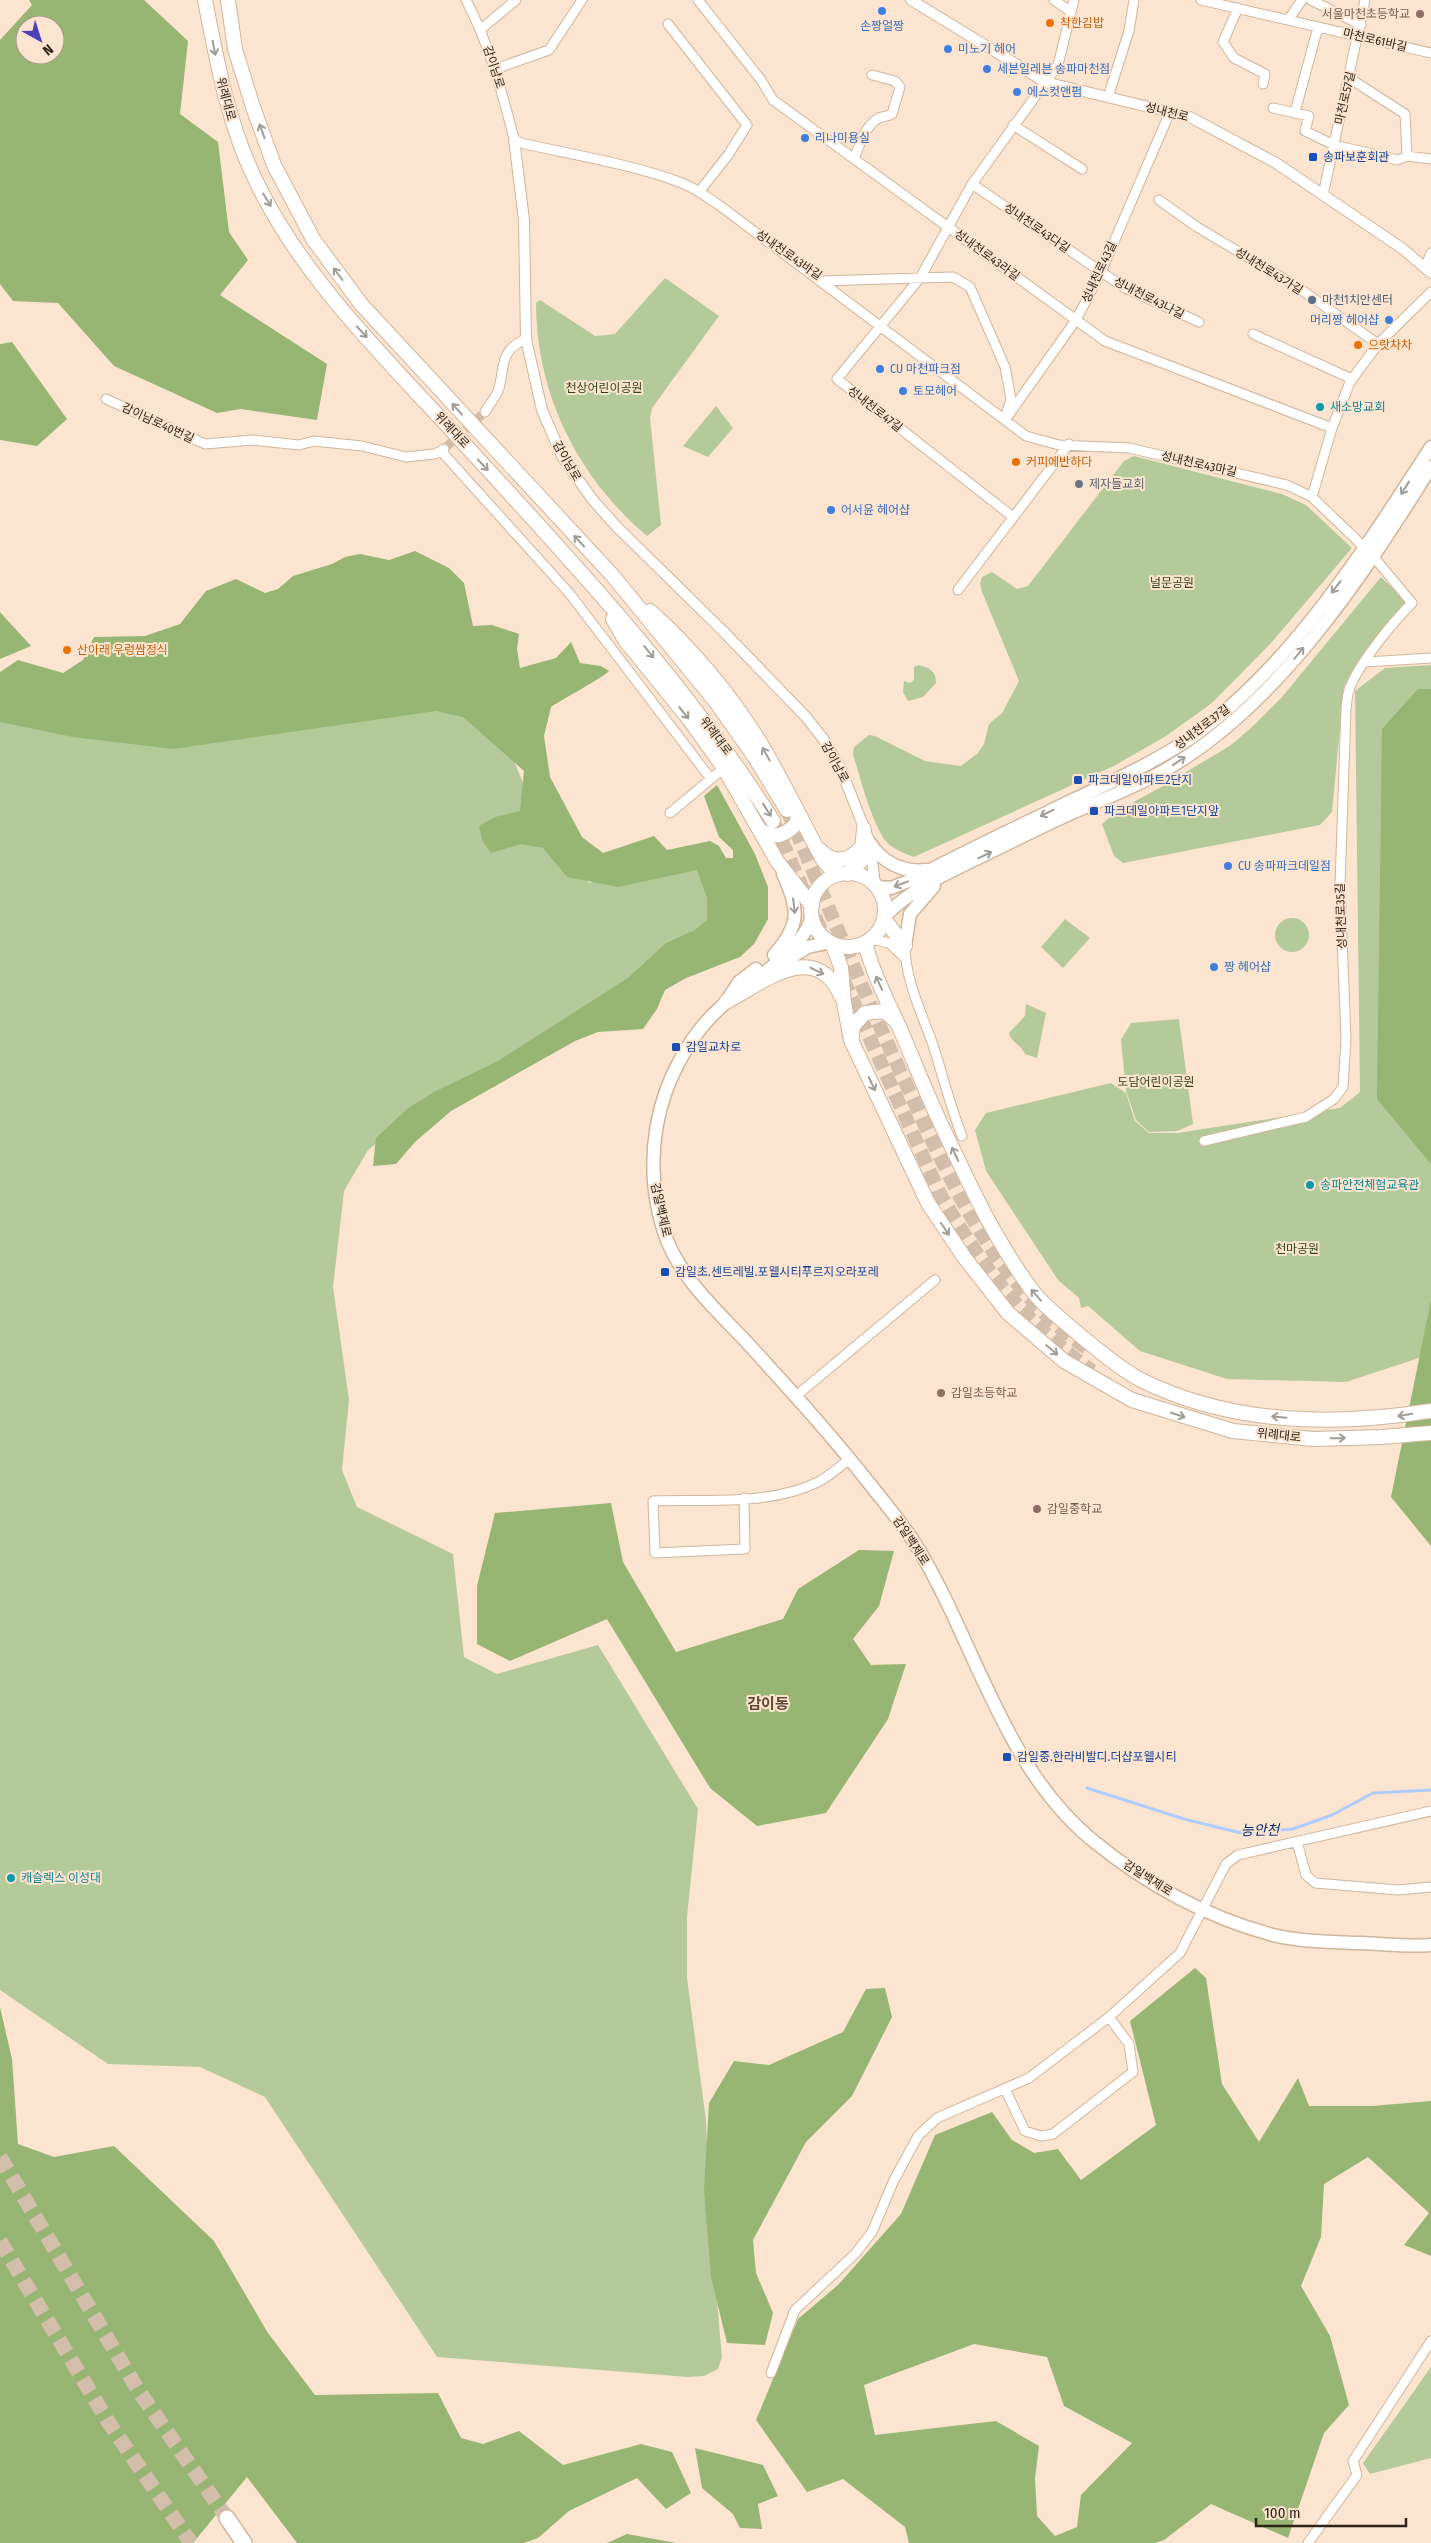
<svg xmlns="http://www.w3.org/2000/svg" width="1431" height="2543" viewBox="0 0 1431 2543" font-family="'Fira Sans Condensed','Noto Sans KR',sans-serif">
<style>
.green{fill:#b4ca9b}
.forest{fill:#97b573;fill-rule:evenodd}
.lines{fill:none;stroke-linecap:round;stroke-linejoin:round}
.stream{stroke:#afccfe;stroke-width:3}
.minor-tunnel{stroke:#d2beab;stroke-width:9;stroke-dasharray:9 4.5;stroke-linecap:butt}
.primary-tunnel{stroke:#d2beab;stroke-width:14;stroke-dasharray:14 7;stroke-linecap:butt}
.motorway-tunnel{stroke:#d2beab;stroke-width:15;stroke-dasharray:15 8;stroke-linecap:butt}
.minor-casing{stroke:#cfb59b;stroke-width:11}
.tertiary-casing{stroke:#cfb59b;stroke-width:12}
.secondary-casing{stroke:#cfb59b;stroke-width:15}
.primary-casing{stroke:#cfb59b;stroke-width:16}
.motorway-casing{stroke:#cfb59b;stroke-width:18}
.minor{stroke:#fff;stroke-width:9}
.tertiary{stroke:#fff;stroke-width:10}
.secondary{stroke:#fff;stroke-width:12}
.primary{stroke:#fff;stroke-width:14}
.motorway{stroke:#fff;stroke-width:15}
.oneway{stroke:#a09c97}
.shop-dot{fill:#3f7fe0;stroke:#fce5d0;stroke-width:2}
.education-dot{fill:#8d6e63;stroke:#fce5d0;stroke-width:2}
.food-dot{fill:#e8710a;stroke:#fce5d0;stroke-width:2}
.transit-dot{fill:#1a4fb4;stroke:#fce5d0;stroke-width:2}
.service-dot{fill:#5c6f8a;stroke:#fce5d0;stroke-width:2}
.culture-dot{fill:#0f9aa8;stroke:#fce5d0;stroke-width:2}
.worship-dot{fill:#6b7280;stroke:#fce5d0;stroke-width:2}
.labels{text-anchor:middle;stroke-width:4;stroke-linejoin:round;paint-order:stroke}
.education-label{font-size:12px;fill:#785e54;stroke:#fce5d0;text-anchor:start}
.food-label{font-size:12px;fill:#c56008;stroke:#fce5d0;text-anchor:start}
.shop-label{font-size:12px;fill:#366cbe;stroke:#fce5d0;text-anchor:start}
.street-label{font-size:12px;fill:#2c2218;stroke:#fce5d0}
.transit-label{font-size:12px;fill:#164399;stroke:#fce5d0;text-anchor:start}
.service-label{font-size:12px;fill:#4e5e75;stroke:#fce5d0;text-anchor:start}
.park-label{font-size:12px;fill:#304413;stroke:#fce5d0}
.culture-label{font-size:12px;fill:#0d838f;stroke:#fce5d0;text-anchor:start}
.worship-label{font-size:12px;fill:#5b616d;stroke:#fce5d0;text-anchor:start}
.water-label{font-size:14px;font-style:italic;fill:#02296e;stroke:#fce5d0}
.quarter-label{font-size:15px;font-weight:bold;fill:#604933;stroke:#fce5d0}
</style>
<rect width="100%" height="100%" fill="#fce5d0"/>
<path class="green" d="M665 278 719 316 652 408 650 418 661 525 647 536C578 478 536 394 536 303L540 300 595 336 615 334Z
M716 406 733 428 708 457 683 446Z
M1134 456 1282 494 1306 505 1352 548 1271 643 1212 703 1166 736 1114 766 914 857C904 853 891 849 884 839 869 815 862 782 853 755L854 747 869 735 875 736 925 761 961 766 977 754 984 744 989 724 1002 713 1019 681 982 592 980 584 982 577 992 572 1017 589 1028 586 1124 461Z
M1381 577 1407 602 1384 626 1344 686 1332 812 1320 825 1123 863 1114 856 1102 824 1119 810 1163 786 1231 745 1252 727 1282 697Z
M919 665C930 668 936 671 936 683L923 697 908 701 903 692 904 681 910 683 914 680V667Z
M1431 665V1354L1346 1382 1227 1379 1140 1351 1088 1306 1081 1308 1079 1298 1058 1280 986 1171 975 1130 986 1113 1111 1083 1126 1093 1135 1121 1149 1133H1177L1340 1108 1360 1092 1355 691 1385 668Z
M455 692 494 713 545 836 589 883 703 852 714 926 608 1007 431 1101 368 1150 344 1191 333 1287 349 1400 342 1470 357 1507 453 1554 464 1657 497 1674 598 1645 698 1809 687 1917V1978L706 2120 711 2233 722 2357 718 2369 704 2376 688 2377 437 2357 265 2097 200 2067 108 2064 0 1990V706Z
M1275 935a17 17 0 1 1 34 0a17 17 0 1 1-34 0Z
M1065 919 1090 938 1063 968 1041 947Z
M1026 1004 1046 1013 1037 1058 1025 1054C1021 1045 1011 1042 1009 1033L1025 1016Z
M1179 1019 1193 1124 1177 1131 1149 1132 1136 1120 1126 1091 1121 1040 1131 1023Z
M1431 2367V2458L1370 2474 1363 2463Z"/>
<path class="forest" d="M29 0H144L188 41 180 114 218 142 229 232 248 260 220 295 327 364 317 420 241 409 217 413 114 366 58 303 13 301 0 284V40L32 5ZM25 25H55V55H25Z
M12 342 67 419 37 446 0 440V344Z
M415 551 449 568 464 583 473 626 492 625 519 634 517 649 520 668 556 658 571 642 580 663 601 666 609 671C604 677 561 700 551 707L544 736 550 777 582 837 603 853 654 836 667 850 710 841 719 846 726 858H733V850L719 837 704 796 717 785 755 854 768 887V919L754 944 740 957 686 978 665 990 657 1009 643 1029 598 1032 575 1041 451 1111 415 1142 396 1164 373 1166 376 1138 407 1109 434 1092 498 1061 628 978 666 943 695 930 707 920V898L697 870 618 887 567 877 543 848 521 844 491 853 483 842 479 826 495 817 520 811 524 771 463 717 436 711 173 749 73 737 0 722V672L18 660 63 673 83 660 94 637 145 636 180 624 206 591 236 579 265 593 278 589 293 576 332 564 345 557 360 554 389 560Z
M0 612 31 646 0 659Z
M1418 689H1431V1164L1377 1099 1382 729Z
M1431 1300V1546L1391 1497Z
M611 1503 623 1562 676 1652 783 1619 798 1589 859 1550 894 1551 879 1606 853 1639 871 1665 906 1664 888 1719 826 1813 757 1826 710 1788 607 1619 510 1661 477 1644V1586L495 1513Z
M1195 1968 1206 1978 1222 2084 1259 2142 1298 2078 1309 2106H1372L1431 2101V2256L1404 2245 1429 2213 1368 2157 1324 2184 1321 2237 1301 2286 1330 2336 1349 2405 1324 2433 1288 2538 1211 2504 1164 2540 1155 2543H909L905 2527 843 2479 807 2492 756 2420 798 2319 838 2285 901 2214 935 2135 992 2112 1012 2140 1034 2153 1058 2149 1081 2180 1156 2125 1130 2021ZM974 2344 1047 2357 1064 2406 1132 2443 1081 2495 1077 2527 1055 2536 1037 2516 1035 2478 1039 2446 996 2421 875 2435 864 2385Z
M885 1988 892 2017 852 2096 806 2142 753 2240 756 2273 773 2313 765 2345 727 2343 711 2277 704 2191 709 2103 734 2061 769 2065 843 2032 866 1989Z
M0 2007 12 2059 18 2144 54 2157 114 2146 214 2241 268 2333 315 2395 438 2393 461 2438 483 2444 519 2431 563 2465 641 2444 672 2452 691 2493 666 2509 637 2478 569 2511 538 2538 524 2543H297L247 2477 193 2543H0Z
M695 2448 763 2465 778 2496 758 2504 762 2529 740 2528 733 2514 702 2488Z
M627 2534 676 2543H607Z"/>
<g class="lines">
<path class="stream" d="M1087 1788 1184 1819 1241 1833 1293 1829 1332 1815 1373 1793 1431 1790"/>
<path class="minor-tunnel" d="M445 448 485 412"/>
<path class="primary-tunnel" d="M787 810C825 899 862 989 903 1077 949 1178 993 1284 1088 1349
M773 821 831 953
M843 979 941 1196C984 1269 1022 1321 1092 1371"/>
<path class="motorway-tunnel" d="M0 2157 138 2390 227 2518
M0 2241 107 2420 191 2543"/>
<defs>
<path id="minor" d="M466 0C489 44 502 91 514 139L521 143C574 155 631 164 682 183 695 188 707 197 719 205L1026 436 1059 445 1129 448 1287 485 1312 497 1366 549
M698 0 761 80 773 100 1105 341 1332 428
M1054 0 1070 11
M1201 0 1431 53
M1311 0 1361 25
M1238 8 1223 42 1234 58 1265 74 1263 84
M1288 20 1302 0
M668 24 747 125 728 155 699 192
M481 29 516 0
M495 69 549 50 582 0
M1349 78 1405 114 1407 156
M1108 97 1129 31 1134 0
M1273 108 1309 116 1305 131 1334 145 1398 160 1407 156 1431 159
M1295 112 1318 27
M1013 125 1082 169
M854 159C859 146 864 128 877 119 881 116 887 117 892 114L900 87 895 81 872 75
M972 184 1125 288 1199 322
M1323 195 1365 0
M1159 200 1197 227 1293 284 1378 344
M1425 268 1431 253
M821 281 953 277 970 287 1005 367 1011 399 1007 412
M1253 334 1352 379
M106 399 205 444 253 440 299 445 314 441 362 446 406 457 435 454 444 449
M485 412C489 405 497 396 499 388 505 364 500 350 526 339
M1005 420 1076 320 1101 272 1170 112
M441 451 570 594 711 779
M1312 497 1332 428 1350 382 1378 344 1431 292
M1013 517 837 379 920 278 972 184 1058 65 1074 0
M958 590 1069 444
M1366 662 1431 658
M670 813 724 768
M871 939 889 943 905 958
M905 946C905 979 922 1014 933 1045 943 1076 950 1106 962 1136
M1204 1141 1306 1117 1334 1099 1343 1087 1346 1039 1340 885 1346 709C1347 703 1347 696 1349 690 1358 664 1393 622 1412 603L1373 556
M796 1396 935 1280
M744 1498 745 1549 655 1553 653 1501C706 1499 769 1506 818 1482 830 1476 840 1466 850 1459
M1297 1842 1306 1875 1315 1883 1398 1890 1431 1887
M1005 2089 1025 2131 1041 2136 1053 2134 1133 2072 1129 2044 1109 2017
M771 2373 795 2310 855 2254 872 2232 894 2180 918 2136 937 2118 1029 2078 1109 2017 1180 1953 1226 1864 1238 1855 1431 1811
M1308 2543 1357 2475 1353 2461 1431 2341"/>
<path id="tertiary" d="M911 0 1045 82 1190 117 1276 163 1403 249 1431 273
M514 139 524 220 526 339 542 410 562 456 592 499 616 526 722 630 806 717 824 740 840 767 870 843 875 885"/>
<path id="secondary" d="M870 843C882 862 903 873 926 870
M877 887 891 888 911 880C964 852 1019 826 1073 800 1115 780 1158 761 1196 734 1293 664 1367 546 1431 447
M885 916C911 889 947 873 980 857 1009 843 1037 829 1065 816 1096 802 1128 790 1158 774 1274 712 1363 576 1431 467
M905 946 910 914 934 886
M774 955C801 924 799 909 783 874
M786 960 808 947 830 942
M751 983C771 968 811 939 812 912
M733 997C701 1021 680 1054 666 1091 649 1138 649 1193 667 1240 684 1283 721 1314 752 1348 792 1392 832 1436 869 1483 886 1505 905 1526 919 1550 975 1643 1004 1767 1091 1839 1144 1883 1206 1917 1273 1935 1301 1942 1333 1942 1362 1943 1385 1944 1408 1947 1431 1945
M726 1002 739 982 756 969"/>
<path id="primary" d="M205 0C217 62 228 124 256 181 301 276 386 359 457 436 569 558 684 680 773 821
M228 0 235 49 253 107 274 165 313 239 361 304 613 576 716 702 754 756 787 810
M650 611C693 650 734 699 764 749 785 785 803 823 823 860L834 872 841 874
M613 619 625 640 689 719 724 768 777 861 812 906
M760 830C774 840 786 835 797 823L798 812
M820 850C835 866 852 860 864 844
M811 910a37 37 0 1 1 74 0a37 37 0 1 1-74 0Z
M847 874 861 861 864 829
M884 919 905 946
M832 943 841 967 844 1003 851 1040 928 1203 964 1257 1008 1313 1064 1361 1132 1400 1233 1431 1313 1439 1381 1437 1431 1433
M865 943C872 970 884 994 896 1020 911 1053 924 1088 940 1122 967 1179 993 1237 1031 1289 1045 1308 1065 1322 1082 1337 1101 1352 1121 1370 1143 1381 1231 1424 1335 1426 1430 1411
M726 1002C764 982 816 937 842 998
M852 1036 853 1026 865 1013 884 1011 896 1021"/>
<path id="motorway" d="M227 2518 244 2543"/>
</defs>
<use href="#minor" class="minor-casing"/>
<use href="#tertiary" class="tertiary-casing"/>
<use href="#secondary" class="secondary-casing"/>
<use href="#primary" class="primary-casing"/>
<use href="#motorway" class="motorway-casing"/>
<use href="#minor" class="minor"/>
<use href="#tertiary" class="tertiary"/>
<use href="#secondary" class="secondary"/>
<use href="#primary" class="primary"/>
<use href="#motorway" class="motorway"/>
</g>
<defs><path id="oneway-shaft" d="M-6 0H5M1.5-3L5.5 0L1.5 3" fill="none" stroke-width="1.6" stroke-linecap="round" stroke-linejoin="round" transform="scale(1.25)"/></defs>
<g class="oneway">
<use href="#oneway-shaft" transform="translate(214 48) rotate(79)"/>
<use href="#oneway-shaft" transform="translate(262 131) rotate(-110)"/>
<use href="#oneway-shaft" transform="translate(267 200) rotate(59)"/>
<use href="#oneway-shaft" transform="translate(338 274) rotate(-127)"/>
<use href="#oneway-shaft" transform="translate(362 332) rotate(47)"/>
<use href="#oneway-shaft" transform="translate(457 409) rotate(-132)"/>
<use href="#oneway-shaft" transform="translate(483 465) rotate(47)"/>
<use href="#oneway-shaft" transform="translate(1405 488) rotate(122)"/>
<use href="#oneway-shaft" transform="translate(579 541) rotate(-133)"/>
<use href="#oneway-shaft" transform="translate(1336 587) rotate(128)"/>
<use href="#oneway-shaft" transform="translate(649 652) rotate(51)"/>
<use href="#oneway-shaft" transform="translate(1299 653) rotate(-51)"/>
<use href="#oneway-shaft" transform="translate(684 713) rotate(51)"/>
<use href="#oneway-shaft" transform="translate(766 754) rotate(-120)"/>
<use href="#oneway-shaft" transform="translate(1179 761) rotate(-34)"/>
<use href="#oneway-shaft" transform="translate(767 810) rotate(58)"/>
<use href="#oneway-shaft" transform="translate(1047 813) rotate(154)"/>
<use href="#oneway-shaft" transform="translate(985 855) rotate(-26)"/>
<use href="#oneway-shaft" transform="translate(901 884) rotate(159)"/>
<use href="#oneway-shaft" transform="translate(794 906) rotate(83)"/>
<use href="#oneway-shaft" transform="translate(817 971) rotate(26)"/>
<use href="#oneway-shaft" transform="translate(879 983) rotate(-114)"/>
<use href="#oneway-shaft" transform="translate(872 1084) rotate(65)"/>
<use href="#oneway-shaft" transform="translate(955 1154) rotate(-115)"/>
<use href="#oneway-shaft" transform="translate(945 1229) rotate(56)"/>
<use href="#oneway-shaft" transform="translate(1036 1295) rotate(-132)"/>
<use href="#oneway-shaft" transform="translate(1052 1350) rotate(40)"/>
<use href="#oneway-shaft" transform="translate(1178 1415) rotate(17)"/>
<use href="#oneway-shaft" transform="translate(1405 1415) rotate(171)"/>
<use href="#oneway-shaft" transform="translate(1279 1417) rotate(-175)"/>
<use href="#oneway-shaft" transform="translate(1338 1438) rotate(-1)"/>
</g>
<g class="shop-dot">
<circle cx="882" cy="11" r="5"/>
<circle cx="948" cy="49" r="5"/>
<circle cx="987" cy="69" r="5"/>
<circle cx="1017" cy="92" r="5"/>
<circle cx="805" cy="138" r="5"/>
<circle cx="1389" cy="320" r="5"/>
<circle cx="880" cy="369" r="5"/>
<circle cx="903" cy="391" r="5"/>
<circle cx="831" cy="510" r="5"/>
<circle cx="1228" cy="866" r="5"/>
<circle cx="1214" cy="967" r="5"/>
</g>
<g class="education-dot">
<circle cx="1420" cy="14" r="5"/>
<circle cx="941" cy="1393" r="5"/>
<circle cx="1037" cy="1509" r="5"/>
</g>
<g class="food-dot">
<circle cx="1050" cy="23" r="5"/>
<circle cx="1358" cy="345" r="5"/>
<circle cx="1016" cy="462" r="5"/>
<circle cx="67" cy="650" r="5"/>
</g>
<g class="transit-dot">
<rect x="1308" y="152" width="10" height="10" rx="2.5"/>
<rect x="1073" y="775" width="10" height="10" rx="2.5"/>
<rect x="1089" y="806" width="10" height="10" rx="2.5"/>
<rect x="671" y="1042" width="10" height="10" rx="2.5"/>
<rect x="660" y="1267" width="10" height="10" rx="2.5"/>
<rect x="1002" y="1752" width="10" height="10" rx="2.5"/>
</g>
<circle class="service-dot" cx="1312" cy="300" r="5"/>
<g class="culture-dot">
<circle cx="1320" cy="407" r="5"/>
<circle cx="1310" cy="1185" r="5"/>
<circle cx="11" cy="1878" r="5"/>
</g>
<circle class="worship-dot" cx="1079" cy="484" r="5"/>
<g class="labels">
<g class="education-label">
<text x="1410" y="18" text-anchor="end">서울마천초등학교</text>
<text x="951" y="1397">감일초등학교</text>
<text x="1047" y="1513">감일중학교</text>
</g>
<g class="food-label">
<text x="1060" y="27">착한김밥</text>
<text x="1368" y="349">으랏차차</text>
<text x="1026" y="466">커피에반하다</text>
<text x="77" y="654">산아래 우렁쌈정식</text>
</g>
<g class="shop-label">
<text x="882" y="30" text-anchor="middle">손짱얼짱</text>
<text x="958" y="53">미노기 헤어</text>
<text x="997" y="73">세븐일레븐 송파마천점</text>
<text x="1027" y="96">에스컷앤펌</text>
<text x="815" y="142">리나미용실</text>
<text x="1379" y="324" text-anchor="end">머리짱 헤어샵</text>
<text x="890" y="373">CU 마천파크점</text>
<text x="913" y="395">토모헤어</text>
<text x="841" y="514">어서윤 헤어샵</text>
<text x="1238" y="870">CU 송파파크데일점</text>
<text x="1224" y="971">짱 헤어샵</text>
</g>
<g class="street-label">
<text transform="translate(1375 40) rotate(13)" y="4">마천로61바길</text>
<text transform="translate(494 67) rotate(72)" y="4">감이남로</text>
<text transform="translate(1345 98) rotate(-77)" y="4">마천로57길</text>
<text transform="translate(226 99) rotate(75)" y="4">위례대로</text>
<text transform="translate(1167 112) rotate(14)" y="4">성내천로</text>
<text transform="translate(1037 228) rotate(35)" y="4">성내천로43다길</text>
<text transform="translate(789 255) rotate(35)" y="4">성내천로43바길</text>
<text transform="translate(987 255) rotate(36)" y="4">성내천로43라길</text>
<text transform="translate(1269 271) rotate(32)" y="4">성내천로43가길</text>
<text transform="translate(1099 272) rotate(-65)" y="4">성내천로43길</text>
<text transform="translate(1149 298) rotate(27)" y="4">성내천로43나길</text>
<text transform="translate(875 409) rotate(38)" y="4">성내천로47길</text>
<text transform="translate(158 423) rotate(25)" y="4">감이남로40번길</text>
<text transform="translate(452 430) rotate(47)" y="4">위례대로</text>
<text transform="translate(567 461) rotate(60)" y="4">감이남로</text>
<text transform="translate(1199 464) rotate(13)" y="4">성내천로43마길</text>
<text transform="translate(1202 727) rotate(-37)" y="4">성내천로37길</text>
<text transform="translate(716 736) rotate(53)" y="4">위례대로</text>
<text transform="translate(835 762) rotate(62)" y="4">감이남로</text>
<text transform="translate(1341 916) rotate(-92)" y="4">성내천로35길</text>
<text transform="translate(661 1210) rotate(77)" y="4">감일백제로</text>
<text transform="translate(1279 1435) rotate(6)" y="4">위례대로</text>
<text transform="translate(911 1541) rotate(57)" y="4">감일백제로</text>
<text transform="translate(1148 1878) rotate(32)" y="4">감일백제로</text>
</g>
<g class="transit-label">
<text x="1323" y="161">송파보훈회관</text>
<text x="1088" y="784">파크데일아파트2단지</text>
<text x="1104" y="815">파크데일아파트1단지앞</text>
<text x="686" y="1051">감일교차로</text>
<text x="675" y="1276">감일초.센트레빌.포웰시티푸르지오라포레</text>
<text x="1017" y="1761">감일중.한라비발디.더샵포웰시티</text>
</g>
<g class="service-label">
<text x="1322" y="304">마천1치안센터</text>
</g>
<g class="park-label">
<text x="604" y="392">천상어린이공원</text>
<text x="1172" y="587">널문공원</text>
<text x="1156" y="1086">도담어린이공원</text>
<text x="1297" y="1253">천마공원</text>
</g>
<g class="culture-label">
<text x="1330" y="411">새소망교회</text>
<text x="1320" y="1189">송파안전체험교육관</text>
<text x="21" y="1882">캐슬렉스 이성대</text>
</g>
<g class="worship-label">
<text x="1089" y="488">제자들교회</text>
</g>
<g class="water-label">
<text transform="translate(1260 1830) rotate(-1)" y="5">능안천</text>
</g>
<g class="quarter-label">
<text x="768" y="1709">감이동</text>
</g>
</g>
<g transform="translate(40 40) rotate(141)"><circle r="24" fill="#fce5d0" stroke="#a99786"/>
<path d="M0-4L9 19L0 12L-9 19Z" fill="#4f42b9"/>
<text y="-8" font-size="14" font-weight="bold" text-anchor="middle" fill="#2c2218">N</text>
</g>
<path d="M1256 2518v8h150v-8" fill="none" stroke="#2c2218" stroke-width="2.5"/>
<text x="1264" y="2518" font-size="15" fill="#2c2218" stroke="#fce5d0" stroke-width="4" paint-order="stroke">100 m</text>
</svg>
